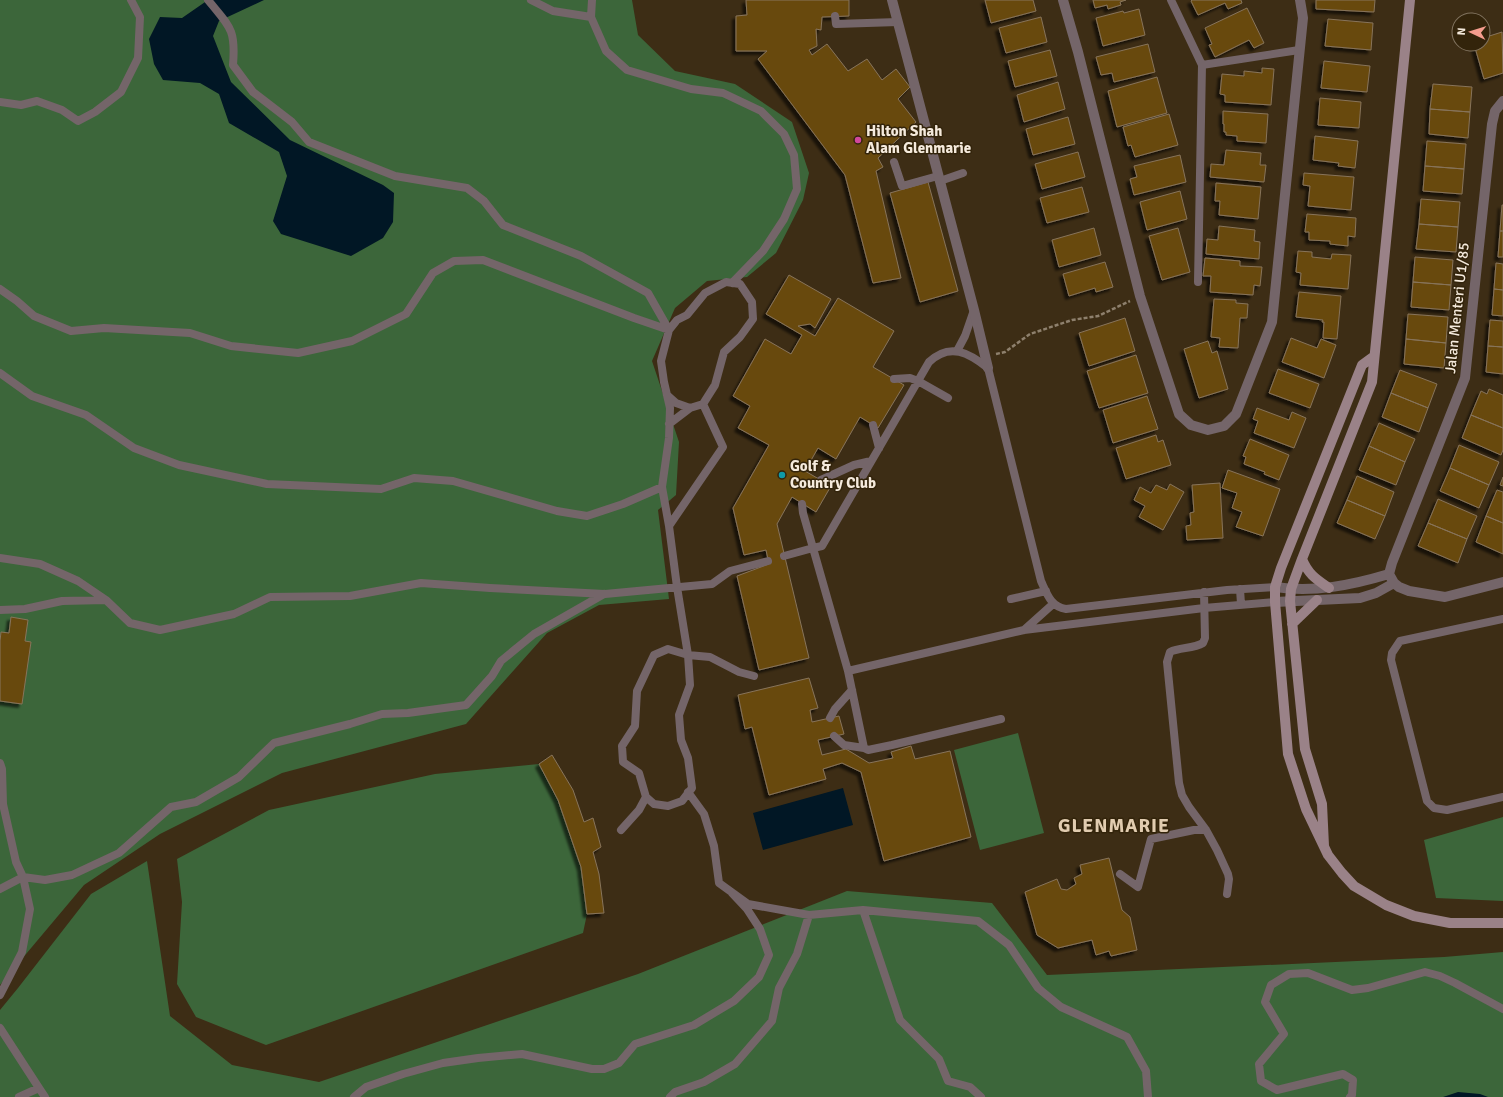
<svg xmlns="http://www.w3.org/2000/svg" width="1503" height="1097" viewBox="0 0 1503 1097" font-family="Signika,sans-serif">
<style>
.green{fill:#3c663a}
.water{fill:#011725}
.building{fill:#684810;stroke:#87745a;filter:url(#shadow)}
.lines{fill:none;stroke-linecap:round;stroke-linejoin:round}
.path{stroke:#8e806d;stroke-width:2.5;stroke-dasharray:4 2;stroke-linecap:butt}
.lane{stroke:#746569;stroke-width:8}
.street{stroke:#746569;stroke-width:10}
.secondary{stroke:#9a8288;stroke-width:10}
.hotel-dot{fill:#d1479c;stroke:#33240b;stroke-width:1.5}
.culture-dot{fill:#0f9aa8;stroke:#33240b;stroke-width:1.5}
.labels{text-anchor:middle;stroke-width:3;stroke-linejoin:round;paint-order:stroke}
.poi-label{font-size:15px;font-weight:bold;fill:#f5eadc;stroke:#33240b;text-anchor:start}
.street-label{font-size:15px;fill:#f5eadc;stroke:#33240b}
.district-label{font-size:19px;font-weight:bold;letter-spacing:1px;fill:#e1ccb0;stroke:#33240b}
</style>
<defs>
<filter id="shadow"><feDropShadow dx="-3.5" dy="3.5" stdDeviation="1" flood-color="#0009"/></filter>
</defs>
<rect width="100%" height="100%" fill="#3d2d15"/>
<path class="green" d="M0 0H632L638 35 675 71 735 84 792 122 809 173 803 200 776 253 747 277 707 281 675 308 652 361 679 442 676 495 658 510 669 599 599 605 547 633 466 724 282 773 160 834 84 885 0 985Z
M1018 733 1044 833 980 850 954 750Z
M539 764 558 800 581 867 587 914 583 933 266 1045 196 1017 177 984 182 902 177 859 269 810 435 774Z
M1503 817V901L1436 898 1424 840Z
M147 861 170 1016 232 1065 319 1082 638 974 847 891 992 903 1047 975 1444 957 1503 952V1097H0V1010L18 988 91 894Z"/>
<path class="water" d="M208 0H264L219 21 213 36 231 82 290 140 383 185 394 193 393 222 383 238 351 256 281 234 273 221 287 176 279 152 229 123 219 94 200 83 163 80 154 64 149 39 160 17 182 18Z
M843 788 853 825 763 850 753 813Z
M1458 1092 1480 1094 1488 1097H1443Z"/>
<path class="building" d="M746 0H849V16L822 17 821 30 816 29 817 46 809 50 812 55 827 44 848 71 867 59 882 80 896 69 910 87 898 99 916 122 878 158 883 167 876 171 901 278 873 283 845 175 758 59 767 51H736V16L747 15Z
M985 0H1033L1036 11 991 23Z
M1093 0H1126L1120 2 1121 5 1108 9 1107 5 1095 8Z
M1192 0H1241L1242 3 1228 9 1225 3 1198 15 1191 1Z
M1316 0H1375L1374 12 1316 9Z
M1247 8 1264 43 1254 48 1249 40 1215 57 1209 45 1212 44 1205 28Z
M1139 9 1145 35 1103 46 1096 18 1123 11 1124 13Z
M1041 17 1047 42 1006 53 999 28Z
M1328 19 1373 23 1371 50 1325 46Z
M1502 32 1503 73 1484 79 1474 44H1483V38Z
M1148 44 1155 72 1114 82 1112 73 1101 75 1096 57Z
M1050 50 1057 76 1015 87 1008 61Z
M1324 61 1370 66 1367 92 1321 88Z
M1262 68 1274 69 1271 105 1225 102V95L1220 94 1222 74 1244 76V71L1262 73Z
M1157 77 1167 113 1117 127 1108 91Z
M1058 82 1065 109 1024 122 1017 95Z
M1433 84 1472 87 1470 112 1430 109Z
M1320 98 1361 102 1359 128 1318 125Z
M1430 109 1470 112 1468 138 1429 134Z
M1223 111 1268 114 1266 143 1237 141V136L1226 135V132H1224V124H1223Z
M1169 114 1178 145 1135 157 1131 145 1128 146 1123 127Z
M1068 117 1075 144 1033 155 1026 129Z
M1315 136 1358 141 1355 168 1338 166 1339 163 1313 160Z
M1427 141 1466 144 1464 169 1425 166Z
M1226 150 1261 153 1260 165H1266L1264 182 1210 177 1211 164 1224 165Z
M1078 152 1085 177 1042 189 1035 164Z
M1180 155 1186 182 1134 195 1130 179 1137 177 1134 166Z
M1425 166 1464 169 1462 194 1423 191Z
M1304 173 1354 177 1351 210 1308 206 1310 186 1303 185Z
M928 182 958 291 920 302 890 193Z
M1216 183 1261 187 1258 219 1219 215 1220 201H1215Z
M1082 187 1089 212 1047 223 1040 198Z
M1180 191 1187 219 1147 230 1140 202Z
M1421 199 1460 202 1458 227 1419 224Z
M1502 205H1503V231H1500Z
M1307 214 1356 218 1355 237 1348 236V246L1330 244V241L1309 240V232H1305Z
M1419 224 1458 227 1456 252 1416 249Z
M1219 226 1255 230 1254 241 1260 242 1259 259 1206 254 1207 239 1218 240Z
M1094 228 1101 255 1059 267 1052 240Z
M1178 228 1190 272 1162 280 1149 236Z
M1500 231H1503V257H1498Z
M1298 251 1312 252V257L1331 259 1332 254 1351 255 1348 289 1300 285 1301 273 1296 272Z
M1415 257 1453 260 1451 285 1413 282Z
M1205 258 1240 261V266L1262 267 1260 286 1254 285 1253 295 1210 292 1211 276H1203Z
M1105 262 1113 287 1096 292 1095 288 1069 296 1063 274Z
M1496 263 1503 264V290L1494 289Z
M789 275 831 299 815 328 810 324 798 326 815 336 838 298 894 331 873 367 904 385 878 428 860 417 836 459 818 448 805 471 831 486 816 512 792 497 777 524 809 658 759 670 737 576 769 564 766 550 744 555 733 508 769 445 738 428 750 406 733 396 765 339 791 354 802 335 766 314Z
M1413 282 1451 285 1449 310 1411 307Z
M1494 289 1503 290V316L1492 315Z
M1299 292 1341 296 1337 339 1323 338 1324 322H1322L1323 320 1296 317Z
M1214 299 1236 300V303L1248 304 1247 318H1240L1238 348 1219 347 1220 338 1211 337Z
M1408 314 1448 317 1446 343 1406 339Z
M1125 318 1135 351 1089 366 1079 333Z
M1490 320 1503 321V347L1488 346Z
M1291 338 1317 348 1321 339 1336 345 1324 378 1282 362Z
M1406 339 1446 343 1444 368 1404 364Z
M1208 341 1212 353 1217 351 1228 389 1199 398 1184 349Z
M1488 346 1503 347V374L1486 372Z
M1136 355 1148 393 1099 408 1087 371Z
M1278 369 1319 384 1310 408 1269 393Z
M1400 370 1437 384 1428 408 1391 393Z
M1489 389 1503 395V428L1471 415 1481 391 1487 394Z
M1391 393 1428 408 1419 432 1382 417Z
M1147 396 1158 429 1113 443 1103 410Z
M1257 408 1289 420 1292 412 1306 418 1294 448 1254 433 1258 421 1253 419Z
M1471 415 1503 428V450L1501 455 1462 438Z
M1379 423 1415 439 1405 462 1369 446Z
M1156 435 1158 442 1163 440 1171 465 1126 479 1116 448Z
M1250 439 1289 455 1279 480 1264 474 1265 472 1244 464 1246 457 1243 456Z
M1459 445 1499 462 1489 485 1450 468Z
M1369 446 1405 462 1396 485 1359 470Z
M1450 468 1489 485 1479 508 1440 491Z
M1228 470 1280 489 1263 536 1236 527 1242 512 1232 508 1237 493 1222 488Z
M1357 476 1394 492 1385 516 1347 500Z
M1503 477V486L1500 485Z
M1220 483 1223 538 1187 540 1186 526 1191 525 1190 513 1194 512 1192 485Z
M1170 484 1184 492 1163 530 1139 517 1145 506 1134 500 1140 487 1151 493 1156 485 1167 490Z
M1497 490 1503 492V523L1486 516Z
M1438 499 1477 516 1467 539 1428 523Z
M1347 500 1385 516 1375 539 1337 523Z
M1486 516 1503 523V554L1476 542Z
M1428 523 1467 539 1458 563 1418 546Z
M11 617 28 620 25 641 31 642 22 704 0 701V641L1 632 9 633Z
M809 678 818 708 810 710 812 722 839 716 844 734 818 740 822 755 846 749 869 763 893 758 891 752 911 746 915 759 950 751 971 837 884 861 861 772 842 763 823 769 826 779 769 795 752 727 745 729 738 695Z
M552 755 573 790 584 822 593 818 601 847 593 852 599 874 604 913 587 914 581 867 558 800 539 764Z
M1109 858 1122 910 1130 917 1137 950 1111 956 1109 951 1096 955 1092 940 1058 948 1037 935 1025 892 1057 879 1061 889 1067 890 1076 884 1074 878 1082 874 1080 865Z"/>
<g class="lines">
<path class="path" d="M996 354 1005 352 1030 334 1072 320 1098 316 1130 301"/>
<path class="lane" d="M208 0C230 27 236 29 233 65L253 92 292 122 309 142 395 176 467 188 484 201 503 225 581 256 648 293 669 330
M531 0 553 11 591 17
M592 0 591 17 606 51 627 70 691 89 723 93 761 111 784 134 794 155 797 189 784 219 763 251 732 283
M1171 0 1202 65
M835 16 836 24 898 22
M0 102 21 105 37 101 62 110 78 121 95 112 121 92 138 58 140 17 131 0
M894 162 902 186 938 176
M940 181 963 173
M1198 282 1202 65 1299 50
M0 289 17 301 34 316 71 331 104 328 190 333 231 346 298 353 352 341 406 314 433 273 454 261 483 260 634 318 669 330
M957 351 965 336 974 310
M0 373 32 396 86 415 134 448 179 465 267 484 381 489 414 478 453 481 557 511 587 516 623 504 662 487
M894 379 910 378 918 381 948 398
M667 395 676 403 690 408 703 404 715 385 724 352 740 337 753 319 752 302 740 284 726 282 705 293 687 315 677 320 669 330 661 361 664 382 670 408 669 438 662 487 669 526
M669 424 690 408
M873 425 879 448
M821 480 854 465 871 461
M784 556 813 548 803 513 802 504
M0 558 40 564 78 581 106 600
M1240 589 1241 604
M1204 592 1205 638 1203 643C1193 649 1180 647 1170 652L1167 662 1179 783 1182 795 1189 807 1206 830 1217 850 1228 874 1229 879 1227 894
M1011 599 1046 591
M0 610 25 609 62 601 106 600 130 623 160 630 234 614 270 597 350 596 421 583 490 588 605 594 712 584 730 571 768 561
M1503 619 1400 641 1392 653 1391 660 1427 801 1434 808 1447 810 1503 797
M1024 630 1053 604
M848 671 1024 630 1204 608 1275 602
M830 718 835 709 852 690
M1001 719 892 745 868 750 864 748 848 671 813 548 822 546 929 362C950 342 969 353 988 368L1041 581C1047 594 1051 607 1066 609L1227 590 1275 587
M834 736 844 745 864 748
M0 763 2 769 3 804 16 862 23 877 45 880 72 875 119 853 171 807 196 802 239 777 274 743 350 724 382 714 408 713 466 705 492 676 501 661 534 634 604 594
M688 792 704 814 714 846 719 883 748 904 809 915 863 910
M646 797 654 804 668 806 682 801 692 788 688 758 681 740 679 715 690 685 688 655 677 587 669 526 723 447 703 404
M621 830 639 810 646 797 639 773 623 762 622 746 635 726 637 691 654 655 668 649 688 655 710 657 739 672 754 676
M1120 874 1138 887 1151 839 1194 830H1206
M0 889 23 877 30 909 22 952 0 995
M0 1028 39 1088
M19 1097 39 1088 45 1097
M354 1097 366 1087 403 1074 443 1063 478 1058 522 1054 592 1069H604L619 1063 635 1044 694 1025 734 1001 759 977 769 955 760 929 747 909 732 893
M670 1097 675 1092 704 1082 735 1064 772 1021 779 988 797 954 809 915
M981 1097 970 1087 948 1081 939 1059 900 1020 863 910 978 921 1009 945 1038 988 1061 1007 1127 1037 1146 1071 1148 1097
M1350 1097 1352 1095 1353 1080 1343 1074 1277 1090 1261 1081 1259 1064 1284 1034 1265 1002 1271 985 1289 974 1308 973 1352 990 1368 988 1425 972 1440 976 1455 983 1503 1009"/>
<path class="street" d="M892 0 974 310 988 368
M1063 0 1078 52 1140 296 1179 414 1191 425 1208 430 1224 426 1236 414 1272 322 1303 18 1300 0
M1503 101 1495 111 1492 124 1465 378 1392 563 1389 574 1394 583 1399 587 1409 591 1445 597 1503 582
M1275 587C1314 593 1352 585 1389 574
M1275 602 1360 598 1376 593 1394 583"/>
<path class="secondary" d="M1373 357 1362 365 1281 568 1275 587V602L1288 754 1306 809 1328 855 1342 873 1354 886 1386 905 1414 916 1450 923H1503
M1302 559C1308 574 1316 579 1329 588
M1292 624 1317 600
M1324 846 1322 804 1305 749 1290 601 1291 589 1302 559 1372 382 1410 0"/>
</g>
<circle class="hotel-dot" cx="858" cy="140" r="4"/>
<circle class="culture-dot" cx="782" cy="475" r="4"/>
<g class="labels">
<g class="poi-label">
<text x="866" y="136">Hilton Shah<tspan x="866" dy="17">Alam Glenmarie</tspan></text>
<text x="790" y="471">Golf &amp;<tspan x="790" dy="17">Country Club</tspan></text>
</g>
<g class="street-label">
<text transform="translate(1457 308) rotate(-84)" y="5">Jalan Menteri U1/85</text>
</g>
<g class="district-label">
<text x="1114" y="832">GLENMARIE</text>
</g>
</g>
<g transform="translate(1471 32) rotate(274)"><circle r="19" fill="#33240b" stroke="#81735f"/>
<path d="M0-3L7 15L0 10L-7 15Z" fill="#f59d8e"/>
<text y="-6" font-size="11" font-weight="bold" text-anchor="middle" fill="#f5eadc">N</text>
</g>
</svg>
